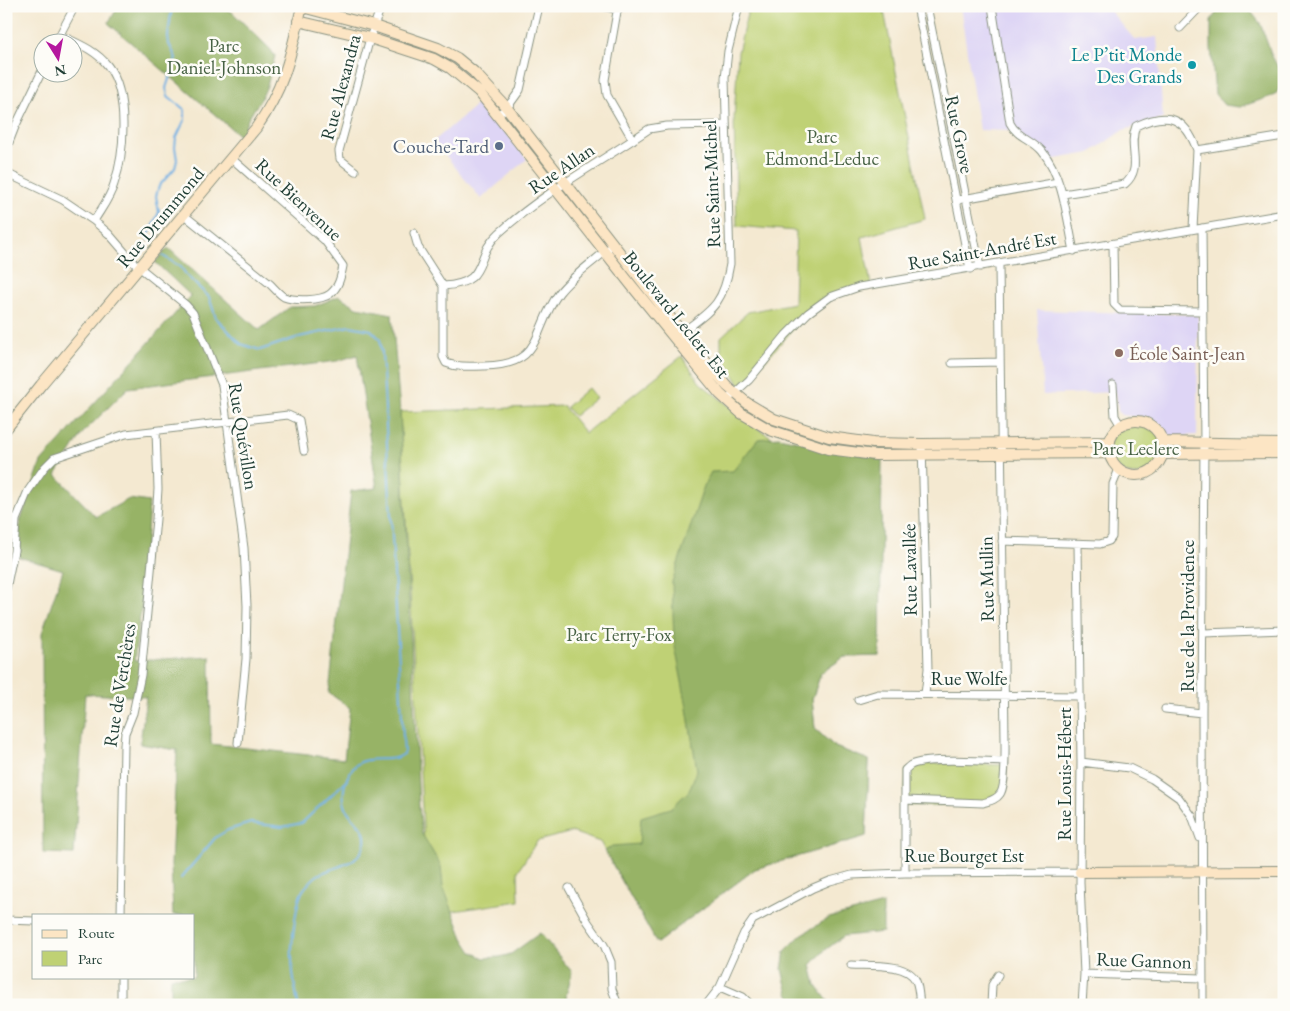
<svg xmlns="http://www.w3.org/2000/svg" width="1290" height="1011" viewBox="0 0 1290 1011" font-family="'EB Garamond',serif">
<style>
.built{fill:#ded5f5}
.green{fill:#bfd174;stroke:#6f8754}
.forest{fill:#97b366;stroke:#5b784d;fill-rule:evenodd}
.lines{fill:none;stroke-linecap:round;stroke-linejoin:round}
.stream{stroke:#70b0e4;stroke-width:2}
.street-casing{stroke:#8a9382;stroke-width:9}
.secondary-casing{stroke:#8a9382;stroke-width:12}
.street{stroke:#fff;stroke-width:7}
.secondary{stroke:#fce5c4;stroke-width:10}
.culture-dot{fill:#0f9aa8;stroke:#fdfcf7;stroke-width:2}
.service-dot{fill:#5c6f8a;stroke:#fdfcf7;stroke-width:2}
.education-dot{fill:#8d6e63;stroke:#fdfcf7;stroke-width:2}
.labels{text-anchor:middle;stroke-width:5;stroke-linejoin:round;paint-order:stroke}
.park-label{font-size:19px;fill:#476244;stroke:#fdfcf7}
.culture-label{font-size:19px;fill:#0d838f;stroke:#fdfcf7;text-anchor:end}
.street-label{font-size:19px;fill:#1f3d34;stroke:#fdfcf7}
.service-label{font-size:19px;fill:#4e5e75;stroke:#fdfcf7;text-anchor:end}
.education-label{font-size:19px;fill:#785e54;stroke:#fdfcf7;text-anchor:start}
</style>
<rect width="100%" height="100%" fill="#fdfcf7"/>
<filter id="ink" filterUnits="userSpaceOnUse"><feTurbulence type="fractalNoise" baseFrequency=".02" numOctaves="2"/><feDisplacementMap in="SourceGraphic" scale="10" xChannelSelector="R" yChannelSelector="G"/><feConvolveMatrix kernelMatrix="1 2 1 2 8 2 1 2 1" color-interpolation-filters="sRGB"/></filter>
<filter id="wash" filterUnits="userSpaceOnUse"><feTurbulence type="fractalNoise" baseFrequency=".0096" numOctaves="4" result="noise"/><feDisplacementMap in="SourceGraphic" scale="20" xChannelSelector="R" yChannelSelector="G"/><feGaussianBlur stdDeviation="1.12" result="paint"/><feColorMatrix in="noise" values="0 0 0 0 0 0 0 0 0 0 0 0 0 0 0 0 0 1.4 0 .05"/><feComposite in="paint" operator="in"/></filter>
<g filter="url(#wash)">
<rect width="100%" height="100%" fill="#f4e9d1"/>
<path class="built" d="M960 6H1106L1135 40 1157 37 1163 119 1123 130 1090 153 1049 160 1014 131 979 130Z
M481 101 527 159 481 199 434 141Z
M1037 310 1198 315 1197 435 1175 436 1168 434 1146 418 1122 415 1118 411 1116 392 1043 395Z"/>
<path class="green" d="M749 6H883L925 219 862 237 871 285 830 297 808 313 741 387 721 354V337L748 312 794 303 796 231 737 226 734 120 738 52Z
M682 356 700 383 757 428 773 438 880 656 844 657 821 673 812 699 815 729 835 747 869 760 866 836 755 869 657 943 600 842 572 832 537 841 518 871 519 901 428 915 400 412 563 406 585 433Z
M588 388 596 398 574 416 566 407Z
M1109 448a27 27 0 1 1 54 0a27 27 0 1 1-54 0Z
M927 763 1004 765 1005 790 986 804 904 806 906 770Z"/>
<path class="forest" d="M119 6H221L232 12 270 49 275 56 267 86 261 99 249 117 241 137 108 23Z
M1240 7 1248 8 1260 23 1272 56 1281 73V86L1275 95 1240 107 1224 105 1215 94 1211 48V20L1217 12Z
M168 248 259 330 290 307 315 306 339 296 357 307 392 314 400 412 419 806 422 834 441 866 443 886 463 938 472 952 484 958 500 957 511 954 540 933 572 972 566 996 569 1005H171V977H194V915H173L171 864 177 750 140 744 146 697 85 694 74 854 43 853 42 633 63 570 19 557 20 522 41 462 191 296 155 262ZM357 355 377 488 351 491 329 693 350 708 344 759 211 744 210 656 134 661 143 594 149 502 129 499 96 517 56 475 82 434 128 388 337 361Z
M779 437 882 459 880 656 844 657 821 673 812 699 815 729 835 747 869 760 866 836 755 869 657 943 605 851 612 846 639 844 641 817 671 808 689 791 697 770 686 702 674 641 672 582 704 486 711 472 733 471 758 439Z
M883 904V932L844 936 824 951 811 965 816 985 831 1005H798L788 994 782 969 785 951 801 935 829 918Z"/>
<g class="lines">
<path class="stream" d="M148 241V236L159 212 156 196 159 186 175 168 177 160 175 147 176 138 185 119V110L168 96 166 88 176 58 169 44 168 36 172 6
M163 256 181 267 187 276 209 297 216 318 241 344 260 350 299 337 350 326 371 330 380 339 382 353 404 754C390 765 366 753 354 767 344 779 340 796 347 810 354 822 367 827 365 842 361 865 334 866 318 875 313 878 308 884 304 889 296 898 291 946 292 959 292 974 296 990 298 1005
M181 878 216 837 228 830 251 823 282 827 302 823 347 780"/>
</g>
</g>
<g filter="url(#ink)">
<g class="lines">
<defs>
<path id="street" d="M602 6 618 10
M618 6 605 80 607 95 633 140
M917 6 970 269
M927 6 980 267
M992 6 1010 123C1017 137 1032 139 1042 151 1063 176 1067 219 1074 251
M1180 28 1201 6
M60 35C77 43 96 50 108 66 129 93 125 153 114 184 110 198 101 209 94 221
M56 42 75 6
M497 115 507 108 520 90 539 6
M6 150 15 127 42 71
M355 171 340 159 339 151 370 38 381 6
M6 173 63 200 94 221 109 234 134 263 186 305 193 313 197 323 222 385 244 548 247 606 246 659 238 743
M1063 194 1125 184C1144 167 1127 149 1136 126 1168 111 1185 117 1197 150
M957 200 1058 182
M184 215 270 284C274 288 279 294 284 297 294 301 321 301 330 294 339 287 341 276 343 266L325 241 231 158
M1202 228 1204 443 1202 713 1203 1005
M1193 229 1197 150 1284 136
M414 233 418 247 443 286V357L446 363C458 368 471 366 484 366 545 365 531 331 559 293 572 276 592 263 608 249
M1113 244 1114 304 1120 310 1202 311
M443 286C491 283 472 257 499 233 544 192 599 163 649 129L667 126 726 125
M680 334C711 310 723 306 730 264L725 78 728 51 739 6
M952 363 1000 362
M1113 385 1115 416 1121 426
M727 400 749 380 786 335 808 313 830 297 859 287 1284 214
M922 444 928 669 925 694
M6 514 16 520
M1002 541 1100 544 1109 541 1112 537 1113 484 1119 469
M1078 544 1081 762 1080 883 1084 974 1082 1005
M6 589 14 551 16 520 28 491 44 468 54 458 126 434 288 415 299 420 304 451
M1204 633 1284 630
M858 700 878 694 1080 696
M1165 709 1202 713
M1081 762 1129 768 1152 779 1179 798 1192 816 1200 838
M905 800 983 803C989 801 996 800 1000 794 1006 787 1005 751 1005 740L999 265
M905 873V770C907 768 909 766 911 765 925 757 986 761 1004 762
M569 888 588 922 604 945 611 962 612 989 618 1005
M121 915 124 745 125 733 133 713 141 675 156 519 158 489 156 431
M6 920 34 921
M851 965C869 966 908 962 916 981 919 988 919 998 920 1005
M1084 974 1202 978
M720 987 743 997 751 1005
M121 1005V977
M706 1005 720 987 744 933 753 920 813 888 830 881 852 875 905 873 1080 872
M991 1005 992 985 998 975"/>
<path id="secondary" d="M302 7 374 26 438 48 457 58 474 72 507 108 694 348 727 386 747 403 774 419 829 437 873 443 922 444 1110 442
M298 21 370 38 434 59 450 68 479 92 632 286 720 394 741 413 770 430 828 449 875 455 1109 453
M1109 448a27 27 0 1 1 54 0a27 27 0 1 1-54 0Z
M6 429 41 385 256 128C285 87 291 54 302 6
M1162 442 1284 444
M1162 454 1284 453
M1080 872 1284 871"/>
</defs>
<use href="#street" class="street-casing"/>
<use href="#secondary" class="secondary-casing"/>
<use href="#street" class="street"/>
<use href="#secondary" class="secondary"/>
</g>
</g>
<circle class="culture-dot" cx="1192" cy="65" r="5"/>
<circle class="service-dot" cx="499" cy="146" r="5"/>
<circle class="education-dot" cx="1119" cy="353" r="5"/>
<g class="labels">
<g class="park-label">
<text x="224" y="52">Parc<tspan x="224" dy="22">Daniel-Johnson</tspan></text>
<text x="822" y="143">Parc<tspan x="822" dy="22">Edmond-Leduc</tspan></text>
<text x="1136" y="455">Parc Leclerc</text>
<text x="619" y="641">Parc Terry-Fox</text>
</g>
<g class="culture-label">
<text x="1182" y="61">Le P’tit Monde<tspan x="1182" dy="22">Des Grands</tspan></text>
</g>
<g class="street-label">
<text transform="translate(340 87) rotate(-75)" y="7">Rue Alexandra</text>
<text transform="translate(960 134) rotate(78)" y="7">Rue Grove</text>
<text transform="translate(561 168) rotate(-34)" y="7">Rue Allan</text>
<text transform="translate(711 184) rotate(-92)" y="7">Rue Saint-Michel</text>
<text transform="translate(299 199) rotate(43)" y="7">Rue Bienvenue</text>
<text transform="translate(160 217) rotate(-50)" y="7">Rue Drummond</text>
<text transform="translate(982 250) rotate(-10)" y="7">Rue Saint-André Est</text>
<text transform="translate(677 314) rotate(51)" y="7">Boulevard Leclerc Est</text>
<text transform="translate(244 436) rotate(81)" y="7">Rue Quévillon</text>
<text transform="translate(909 570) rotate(-91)" y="7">Rue Lavallée</text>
<text transform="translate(986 579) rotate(-91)" y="7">Rue Mullin</text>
<text transform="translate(1187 616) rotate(-90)" y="7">Rue de la Providence</text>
<text x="969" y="685">Rue Wolfe</text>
<text transform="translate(119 685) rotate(-81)" y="7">Rue de Verchères</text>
<text transform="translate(1064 774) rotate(-90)" y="7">Rue Louis-Hébert</text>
<text x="964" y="862">Rue Bourget Est</text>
<text transform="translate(1144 960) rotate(2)" y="7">Rue Gannon</text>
</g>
<g class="service-label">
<text x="489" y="153">Couche-Tard</text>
</g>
<g class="education-label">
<text x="1129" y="360">École Saint-Jean</text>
</g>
</g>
<rect width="1290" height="1011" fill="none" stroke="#fdfcf7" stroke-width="25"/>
<rect x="32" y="914" width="162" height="65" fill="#fdfcf7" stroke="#a4b0a9"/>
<rect x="42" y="930" width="25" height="8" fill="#fce5c4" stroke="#a4b0a9"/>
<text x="78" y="938" font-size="15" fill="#1f3d34">Route</text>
<rect x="42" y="951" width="25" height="15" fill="#bfd174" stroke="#a4b0a9"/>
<text x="78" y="964" font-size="15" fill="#1f3d34">Parc</text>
<g transform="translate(58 58) rotate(169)"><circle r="24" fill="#fdfcf7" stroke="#a4b0a9"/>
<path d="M0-4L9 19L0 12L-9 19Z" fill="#b5179e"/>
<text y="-8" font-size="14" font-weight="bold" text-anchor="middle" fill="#1f3d34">N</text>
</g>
</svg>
